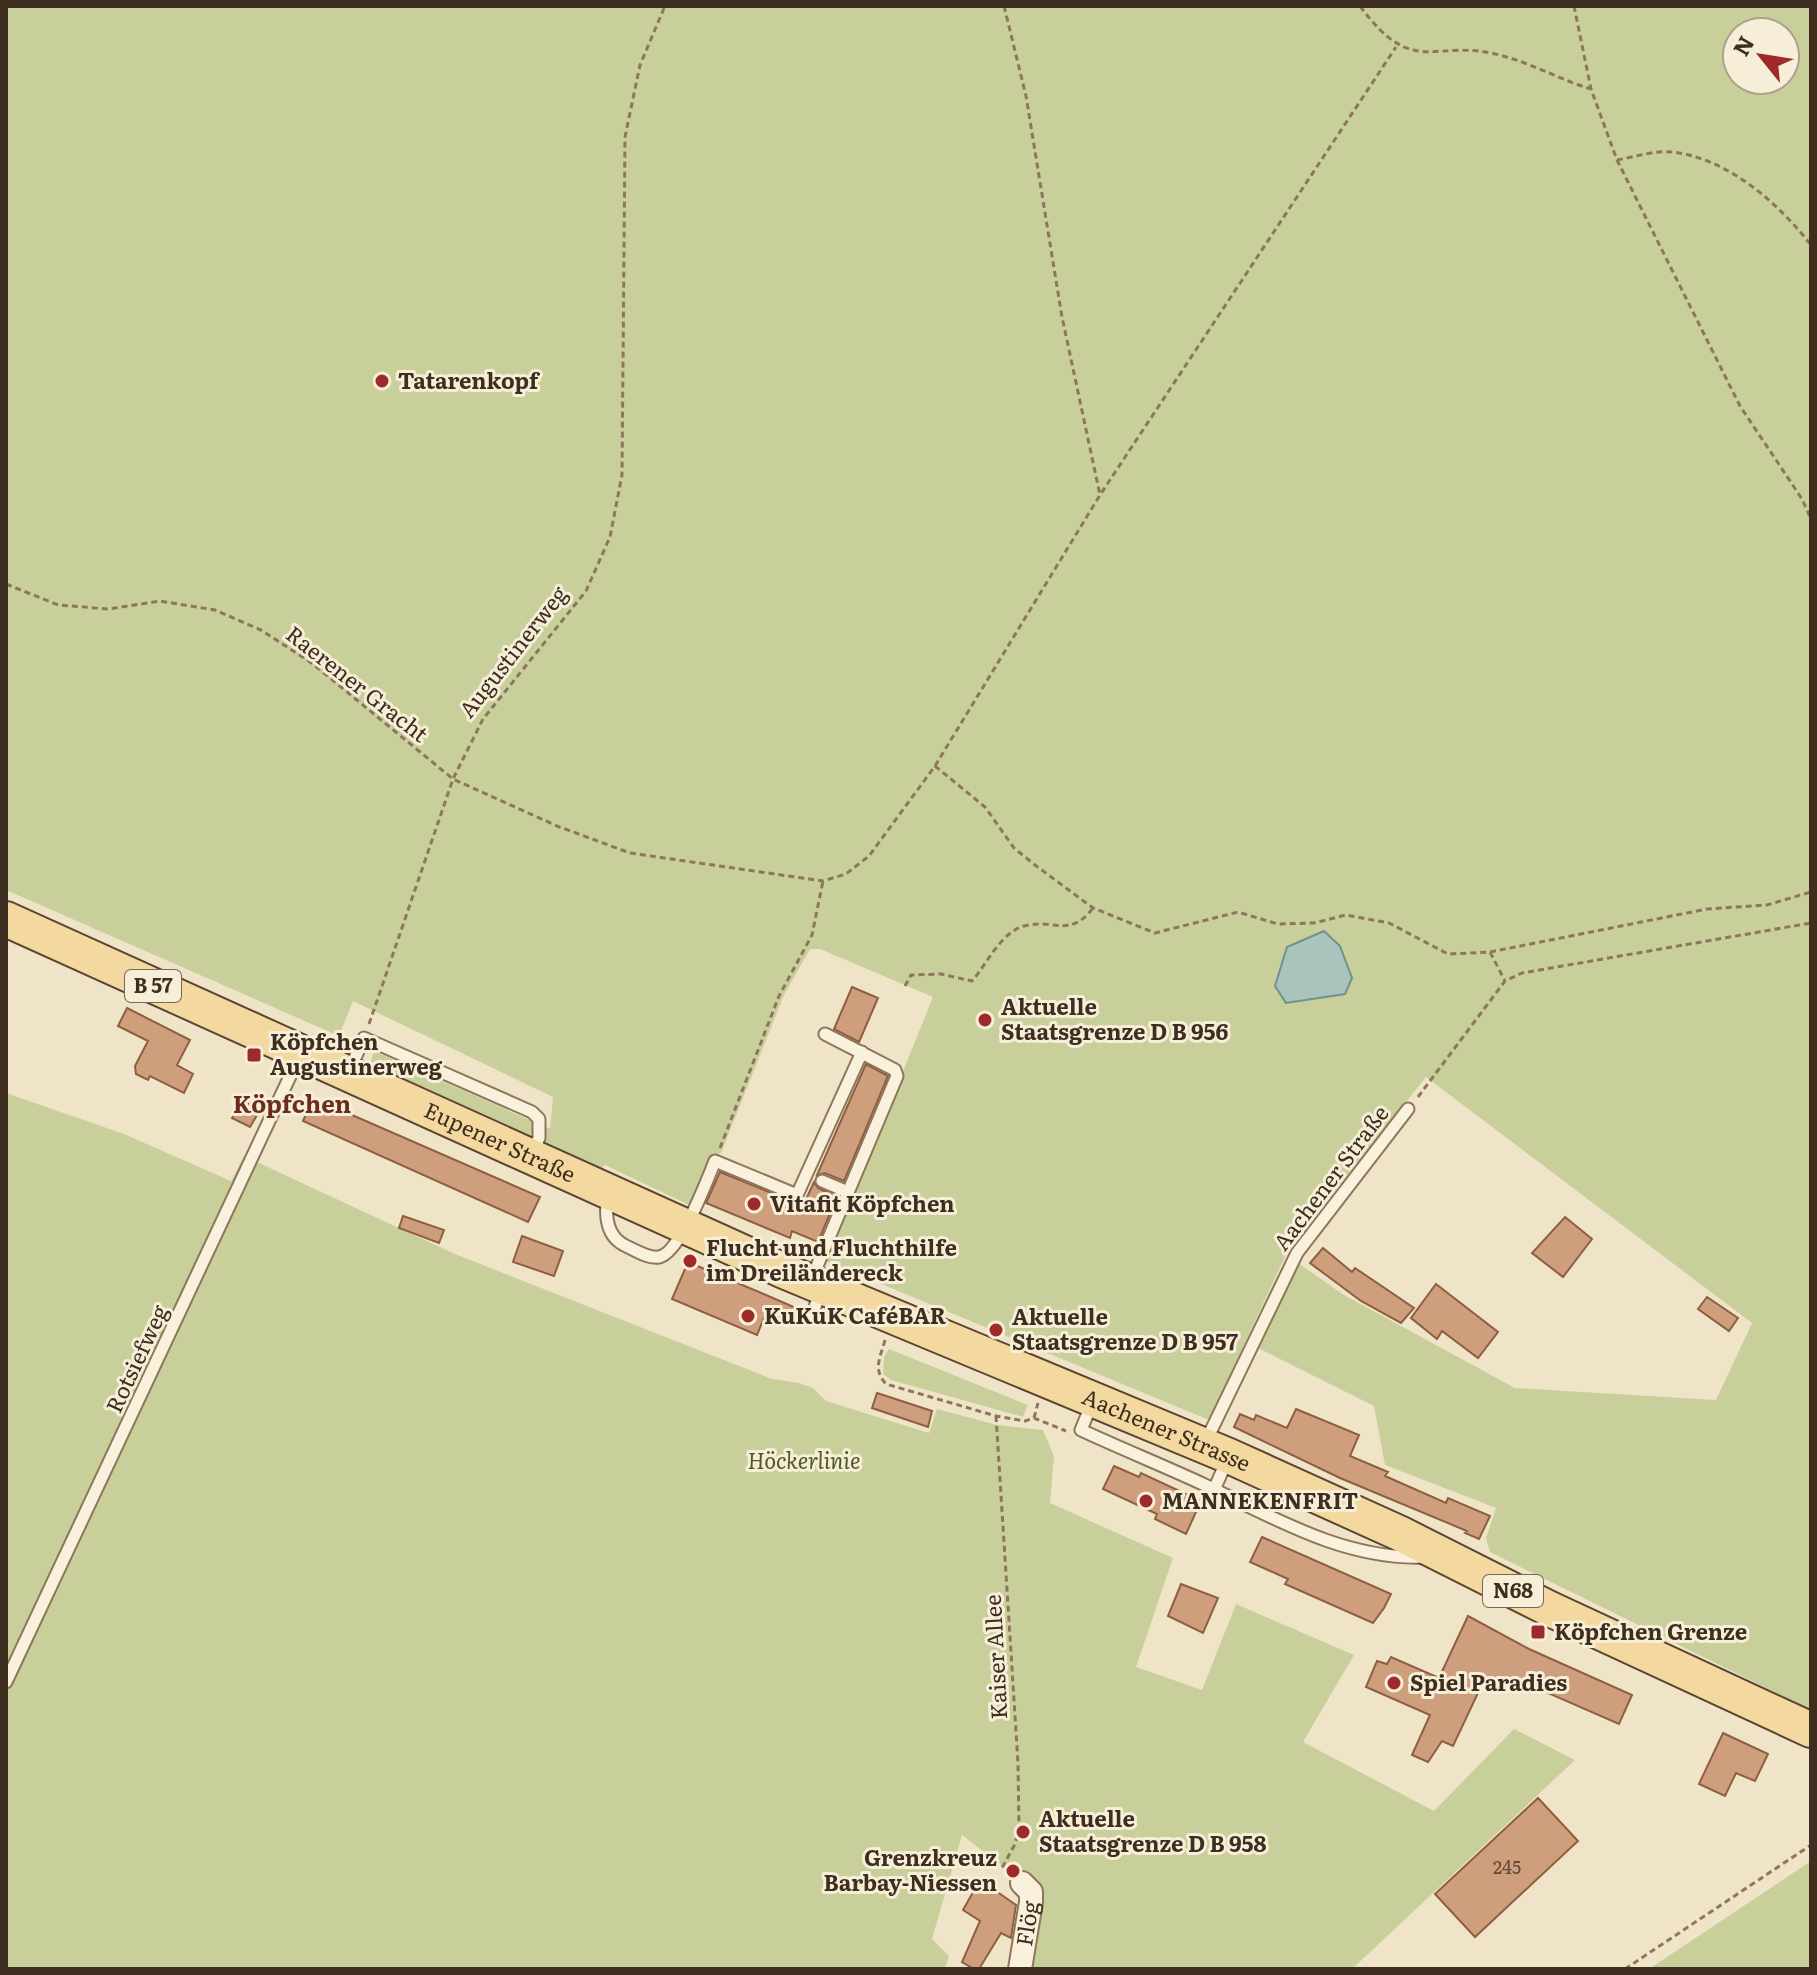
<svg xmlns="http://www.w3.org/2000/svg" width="1817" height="1975" viewBox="0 0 1817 1975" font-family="Literata,serif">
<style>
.green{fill:#c9cf9b;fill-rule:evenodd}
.water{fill:#a9c4bc;stroke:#6f938a;stroke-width:2}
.building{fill:#cf9f7d;stroke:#8d5f41;stroke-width:2}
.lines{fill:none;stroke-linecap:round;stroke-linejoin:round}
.lane-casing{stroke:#8d765c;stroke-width:15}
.street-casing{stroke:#8d765c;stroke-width:26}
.primary-casing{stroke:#5b4430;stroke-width:38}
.path{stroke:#8d765c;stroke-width:3;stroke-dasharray:6 4;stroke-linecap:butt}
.lane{stroke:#faf1dc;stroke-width:11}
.street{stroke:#faf1dc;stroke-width:22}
.primary{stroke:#f3d9a0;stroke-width:34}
.poi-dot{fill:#9e2a2b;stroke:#f7eed8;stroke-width:3}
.labels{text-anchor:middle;stroke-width:6;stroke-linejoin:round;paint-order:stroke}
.number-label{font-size:18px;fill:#624a37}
.shield{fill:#f7eed8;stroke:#756857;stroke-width:2}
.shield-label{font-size:20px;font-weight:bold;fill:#3d2e20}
.poi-label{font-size:22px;font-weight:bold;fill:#3d2e20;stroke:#f7eed8;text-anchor:start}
.street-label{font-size:22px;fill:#3d2e20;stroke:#f7eed8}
.park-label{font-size:22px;font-style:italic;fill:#4d5a26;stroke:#f7eed8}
.neighbourhood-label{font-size:24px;font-weight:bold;fill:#6b2e1e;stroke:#f7eed8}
</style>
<rect width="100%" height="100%" fill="#f0e4c8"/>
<path class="green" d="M6 6H1811V1710L1490 1552 1486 1538 1496 1508 1385 1465 1374 1406 1258 1348 1298 1263 1344 1295 1515 1388 1716 1400 1752 1323 1426 1077 1289 1248 1209 1420 826 1261 933 997 820 949H810L784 995 721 1153 713 1155 689 1205 605 1165 596 1173 377 1072 370 1065 374 1051 550 1129 553 1097 353 1001 339 1036 6 890ZM1737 32H1785V80H1737Z
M6 1093 124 1134 231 1181 244 1156 455 1254 772 1379 799 1383 813 1388 826 1401 929 1433 937 1409 997 1425 1043 1430 1054 1456 1050 1503 1173 1558 1136 1667 1202 1690 1236 1604 1354 1655 1303 1742 1434 1811 1514 1729 1575 1760 1352 1969H1024V1883L962 1835 932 1939 949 1956 945 1969H6Z
M889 1349 1028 1405 1023 1417 891 1380 883 1374 884 1357Z
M1811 1861V1969H1649Z"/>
<path class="water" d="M1324 931 1340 946 1352 978 1345 994 1286 1003 1275 986 1287 947Z"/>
<path class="building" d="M852 987 878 998 859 1042 834 1029Z
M127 1008 190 1040 177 1065 193 1074 184 1093 150 1076 148 1080 136 1074 135 1066 148 1041 118 1026Z
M866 1064 888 1076 844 1181 825 1173 817 1175Z
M313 1098 540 1197 528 1222 303 1121Z
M242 1100 260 1110 250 1127 232 1118Z
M720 1172 803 1206 814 1182 818 1188 837 1197 818 1242 792 1231 790 1238 706 1203Z
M403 1216 444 1230 439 1243 399 1228Z
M1565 1217 1592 1239 1563 1277 1532 1253Z
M522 1236 563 1251 554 1276 513 1262Z
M1323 1248 1352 1272 1355 1268 1414 1308 1401 1323 1361 1301 1310 1263Z
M688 1262 766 1295 796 1308 788 1323 767 1311 757 1335 672 1299Z
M1436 1284 1498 1332 1478 1358 1442 1331 1437 1339 1411 1318Z
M1707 1297 1738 1318 1729 1331 1698 1309Z
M877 1393 932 1411 928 1427 872 1408Z
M1296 1409 1359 1435 1350 1456 1388 1472 1385 1476 1446 1503 1448 1498 1490 1516 1479 1539 1465 1533 1467 1531 1340 1478 1234 1427 1240 1414 1254 1420 1256 1415 1287 1428Z
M1114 1466 1139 1477 1141 1473 1201 1501 1186 1534 1155 1519 1157 1514 1103 1489Z
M1262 1537 1391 1594 1384 1608 1373 1623 1285 1584 1288 1579 1250 1562Z
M1181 1584 1218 1598 1203 1633 1168 1616Z
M1468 1616 1529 1649 1632 1695 1619 1724 1516 1679 1511 1689 1485 1678 1453 1746 1442 1741 1428 1762 1412 1755 1430 1715 1366 1687 1377 1661 1387 1664 1391 1657 1439 1678Z
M1723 1733 1768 1754 1755 1781 1736 1773 1725 1796 1699 1784Z
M1538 1798 1578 1841 1475 1937 1435 1894Z
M980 1880 1016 1905 1011 1938 1001 1933 979 1969H974L962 1962 980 1921 963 1910Z"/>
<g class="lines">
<defs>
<path id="lane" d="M350 1069 364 1038 532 1112 539 1119V1138L532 1152
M822 1181 848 1192
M608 1195C605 1213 605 1235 624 1245 633 1249 648 1259 659 1257 680 1253 707 1180 715 1161L797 1195 862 1052
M812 1278 897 1076 895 1070 825 1034
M812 1314 821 1292
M1092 1403 1081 1430C1122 1449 1164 1466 1205 1485 1274 1518 1345 1560 1424 1557
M1206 1441 1297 1253 1408 1109
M1214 1490 1227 1460
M6 1682 300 1055"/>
<g id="street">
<path id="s1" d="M1020 1969 1031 1902V1892L1022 1883"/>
</g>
<g id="primary">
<path id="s2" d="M6 919 784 1271 1229 1456 1399 1533 1550 1609 1811 1730"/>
</g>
</defs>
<use href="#lane" class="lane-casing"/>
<use href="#street" class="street-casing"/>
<use href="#primary" class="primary-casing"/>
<path class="path" d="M1004 6 1026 96 1062 317 1100 495
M1360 6C1415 81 1434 36 1503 56 1533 64 1561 80 1591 89
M1574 6 1591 89 1617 160 1740 406 1802 499 1811 519
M1617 160C1634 157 1656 150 1673 152 1729 159 1778 203 1811 245
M6 584 58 605 109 609 160 601 215 610 261 630 313 664 453 779 557 826 630 853 823 881 846 874 869 856 935 766 1100 495 1396 47
M935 766 985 807 1014 848 1035 865 1093 908 1155 933 1238 912 1278 924 1314 923 1346 915 1389 923 1448 954 1490 952 1505 981
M1490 952 1707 909 1767 905 1811 892
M905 986 911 975 941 974 972 981C987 964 1001 932 1024 926 1055 918 1069 939 1093 908
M369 1024 453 779 483 719 586 591 610 537 622 475 625 137 640 65 665 6
M1418 1097 1505 981 1522 973 1811 923
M720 1148 779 996 812 935 823 881
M885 1340C881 1356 872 1369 886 1384L996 1416 1025 1421 1034 1418 1066 1431
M996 1416 1018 1763 1019 1829 1015 1844 1002 1868 1007 1871
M1034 1418 1038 1403
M1625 1969 1811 1845"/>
<use href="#lane" class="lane"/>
<use href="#street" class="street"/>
<use href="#primary" class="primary"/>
</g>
<g class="poi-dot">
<circle cx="382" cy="381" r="8"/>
<circle cx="985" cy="1020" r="8"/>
<rect x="246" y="1047" width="16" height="16" rx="4"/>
<circle cx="754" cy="1204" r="8"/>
<circle cx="690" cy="1261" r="8"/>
<circle cx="748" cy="1316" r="8"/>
<circle cx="996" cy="1330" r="8"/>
<circle cx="1146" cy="1501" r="8"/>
<rect x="1530" y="1624" width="16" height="16" rx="4"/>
<circle cx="1394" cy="1683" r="8"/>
<circle cx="1023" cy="1832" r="8"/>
<circle cx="1013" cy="1871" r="8"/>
</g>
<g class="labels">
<g class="number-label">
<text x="1507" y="1874">245</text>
</g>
<g class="shield">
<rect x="125" y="970" width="56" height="32" rx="6"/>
<rect x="1483" y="1575" width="60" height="32" rx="6"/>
</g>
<g class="shield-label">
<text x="153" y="993">B 57</text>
<text x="1513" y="1598">N68</text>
</g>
<g class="poi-label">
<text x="398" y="389">Tatarenkopf</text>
<text x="1001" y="1015">Aktuelle<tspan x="1001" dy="25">Staatsgrenze D B 956</tspan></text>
<text x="270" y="1050">Köpfchen<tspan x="270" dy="25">Augustinerweg</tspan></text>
<text x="770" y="1212">Vitafit Köpfchen</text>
<text x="706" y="1256">Flucht und Fluchthilfe<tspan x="706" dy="25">im Dreiländereck</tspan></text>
<text x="764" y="1324">KuKuK CaféBAR</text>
<text x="1012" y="1325">Aktuelle<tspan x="1012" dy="25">Staatsgrenze D B 957</tspan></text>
<text x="1162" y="1509">MANNEKENFRIT</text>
<text x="1554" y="1640">Köpfchen Grenze</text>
<text x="1410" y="1691">Spiel Paradies</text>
<text x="1039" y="1827">Aktuelle<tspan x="1039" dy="25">Staatsgrenze D B 958</tspan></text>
<text x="997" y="1866" text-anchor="end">Grenzkreuz<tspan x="997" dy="25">Barbay-Niessen</tspan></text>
</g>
<g class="street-label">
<text transform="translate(513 652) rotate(-52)" y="8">Augustinerweg</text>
<text transform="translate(357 684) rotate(38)" y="8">Raerener Gracht</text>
<text dy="8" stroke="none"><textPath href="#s2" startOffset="542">Eupener Straße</textPath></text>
<text transform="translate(1331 1178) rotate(-53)" y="8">Aachener Straße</text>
<text transform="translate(137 1359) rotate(-65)" y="8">Rotsiefweg</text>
<text dy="8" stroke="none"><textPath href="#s2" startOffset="1268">Aachener Strasse</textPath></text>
<text transform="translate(996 1657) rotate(-93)" y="8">Kaiser Allee</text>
<text dy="8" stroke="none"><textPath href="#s1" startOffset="46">Flög</textPath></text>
</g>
<g class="park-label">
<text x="804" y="1469">Höckerlinie</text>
</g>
<g class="neighbourhood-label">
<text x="292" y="1113">Köpfchen</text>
</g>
</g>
<rect width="1817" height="1975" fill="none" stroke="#3d2e20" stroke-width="16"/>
<g transform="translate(1761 56) rotate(300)"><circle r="38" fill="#f7eed8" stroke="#ada18e" stroke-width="2"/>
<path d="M0-6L14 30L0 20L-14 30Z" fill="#9e2a2b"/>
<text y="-12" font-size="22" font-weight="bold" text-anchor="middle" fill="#3d2e20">N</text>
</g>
</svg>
